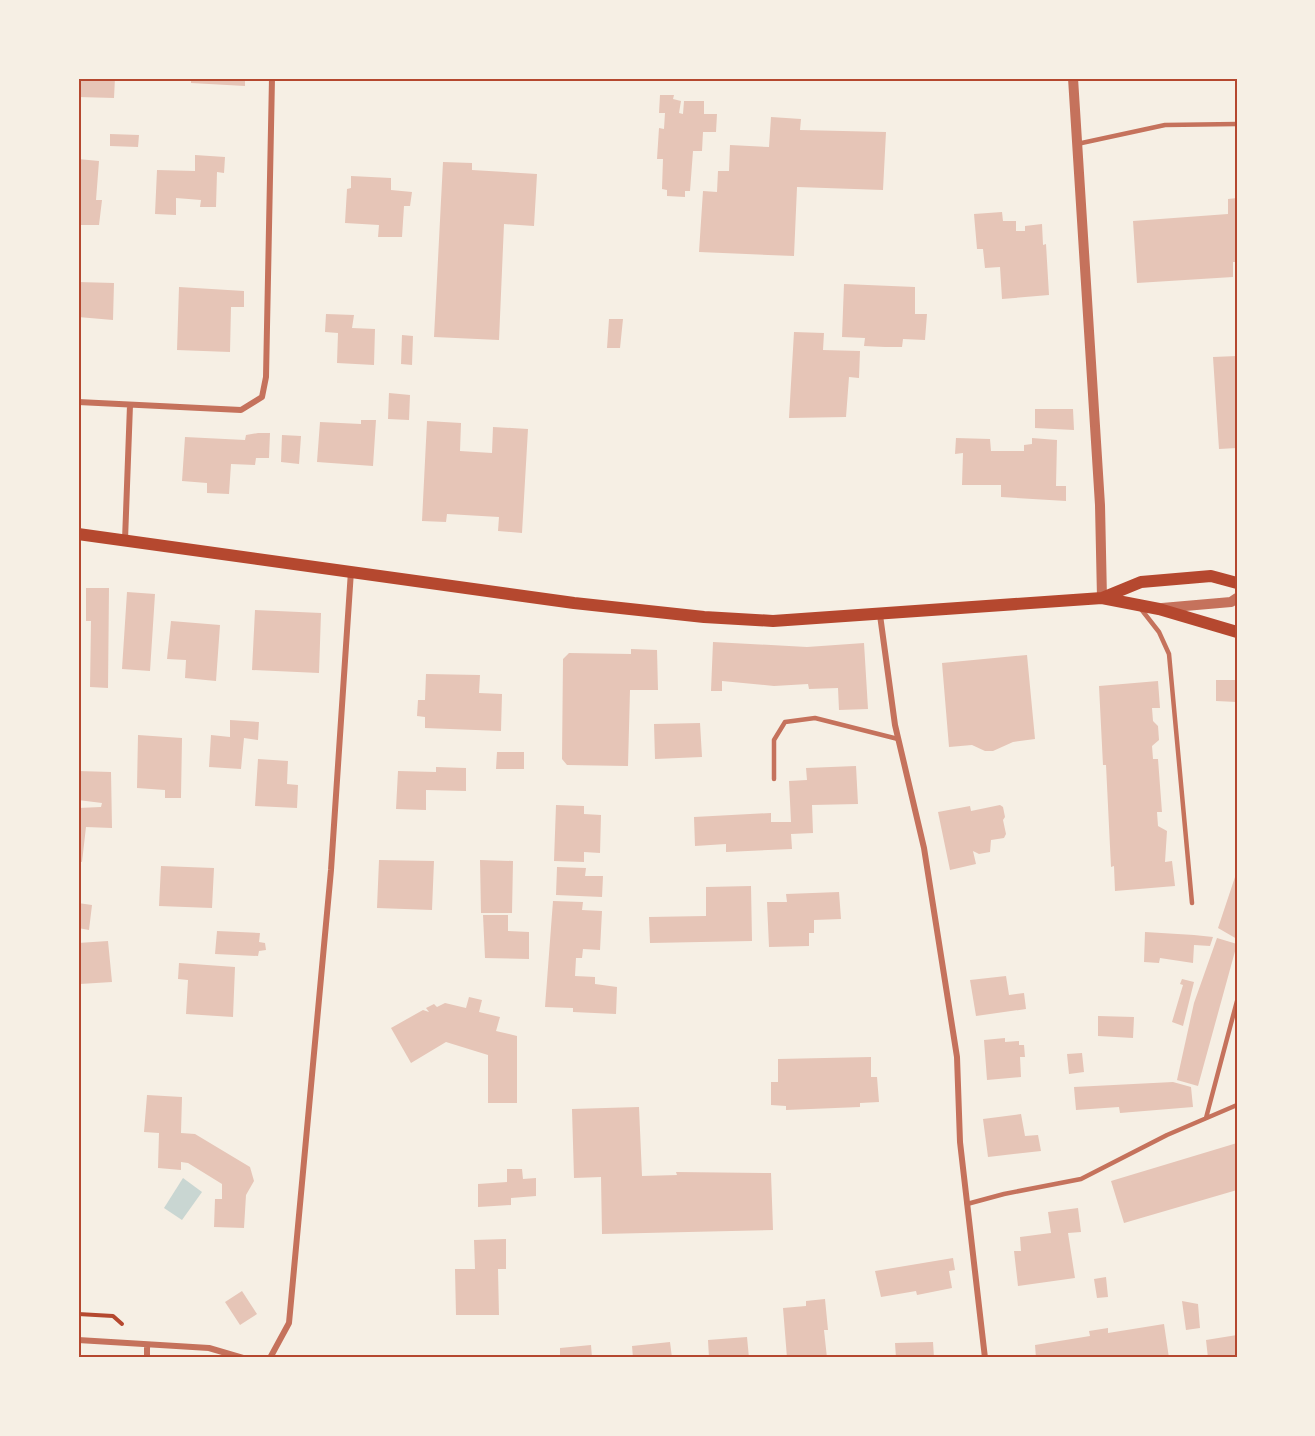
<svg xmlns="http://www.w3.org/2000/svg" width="1315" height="1436" viewBox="0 0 1315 1436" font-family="'PT Sans',sans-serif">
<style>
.water{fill:#c9d6d2}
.building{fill:#e6c5b7}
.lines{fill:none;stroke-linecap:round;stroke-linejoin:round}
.path{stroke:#b5482f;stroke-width:4}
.service{stroke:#c5725c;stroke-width:4.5}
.minor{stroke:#c5725c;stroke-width:6}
.tertiary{stroke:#c5725c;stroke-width:10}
.secondary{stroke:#b5482f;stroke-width:12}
.neatline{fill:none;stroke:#b5482f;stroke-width:2}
</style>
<rect width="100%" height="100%" fill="#f6efe4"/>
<path class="water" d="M183 1178 202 1192 182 1220 164 1208Z"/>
<path class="building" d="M78 78H115L114 98 78 97Z
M191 78H245V86L191 83Z
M660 95H674L673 99 681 101 679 113 683 114 684 101H704V114H717L716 132H703L702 151H693L690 191H685V197L667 196V190L662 189 663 159H657L659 128 664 129 665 113H659Z
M771 117 801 119 800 130 886 132 883 190 797 187 794 256 699 252 703 191 717 192 718 171H729L730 145 769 147Z
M110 134 139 135 138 147 110 146Z
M195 155 225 157 224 173 217 172 216 207H200L201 200 176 198V215L155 214 157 170 195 171Z
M78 159 99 161 96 200H102L99 225H78Z
M443 162 472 163V170L537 174 534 226 504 224 499 340 434 337Z
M351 176 391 178V190L412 192 410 206H404L402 237H378L379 225 345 223 347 189 351 188Z
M1237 198V262H1233V277L1137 283 1133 221 1228 214V199Z
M1002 212 1003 221H1016V231H1025V226L1042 224 1043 245 1046 244 1049 295 1002 299 1000 267 985 268 983 249H977L974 214Z
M78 282 114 283 113 320 78 317Z
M844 284 915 287V314H927L925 340 903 339 902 347H885L864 346 865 338 842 337Z
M179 287 244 291V307H231L230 352 177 350Z
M326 314 354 315 352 328 375 329 374 365 337 363 338 333 325 332Z
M609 319H623L620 348H607Z
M794 332 824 333 823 350 860 351 859 378 849 377 846 417 789 418Z
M402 335 413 336 412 365 401 364Z
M1237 356V448L1219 449 1213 357Z
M389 393 410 395 409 420 388 419Z
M1035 409H1073L1074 430 1035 428Z
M361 420H376L373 466 317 462 320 422 361 424Z
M427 421 461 423 460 451 492 453 493 427 528 429 522 533 498 531 499 517 447 514 446 522 422 521Z
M258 433H270L269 458H256L255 465 231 464 229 494 207 493V483L182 481 185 437 245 440 246 435Z
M282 435 301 436 299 464 281 462Z
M956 438 990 439 991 451H1024V445L1032 444V438L1057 440 1056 486H1066V501L1001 497V485H962L963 453 955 454Z
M86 588H109L108 688 90 687 91 621H86Z
M127 592 155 594 150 671 122 669Z
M255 610 321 613 319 673 252 670Z
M171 621 220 625 216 681 185 678 186 660 167 659Z
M713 642 807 647 864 643 868 709 839 710 838 688 809 689 808 684 774 686 722 681V691H711Z
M631 649 657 650 658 690H630L628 766 567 765 562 759 563 659 569 653 631 654Z
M1027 655 1035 739 1013 742 993 751H985L972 745 949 747 942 663Z
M426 674 480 675 479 693 502 694 501 731 425 728V717L417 716 418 700H425Z
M1216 680H1237V702L1216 701Z
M1158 681 1160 708H1152L1153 721 1158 726 1159 740 1152 746 1153 759H1158L1162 812H1157L1158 826 1167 831 1165 862 1172 861 1175 886 1115 891 1114 866 1111 867 1106 765H1103L1099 686Z
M230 720 259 722 258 740 244 738 241 769 209 767 211 735 230 737Z
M700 723 702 757 655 759 654 724Z
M138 735 182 738 181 798H165V790L137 788Z
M497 752H524V769H496Z
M258 759 288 761 287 784 298 785 297 808 255 806Z
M856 766 858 804 812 805 813 833 791 834 792 849 726 852V844L695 846 694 817 771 813V822H791L789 781 807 780 806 768Z
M436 767 466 768V791L426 790V810L396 809 398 771 436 772Z
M78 771 111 772 112 828 86 827 82 862 78 861V808L101 807 102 803 78 800Z
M556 805 584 806V814L601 815 600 853 584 852V862L554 861Z
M1000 805 1003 807 1005 817 1003 820 1006 834 1004 838 991 840 990 852 979 854 973 851 976 864 950 870 938 812 970 806 971 811Z
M379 860 434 861 432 910 377 908Z
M480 860 513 861 512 913H481Z
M161 866 214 868 212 908 159 906Z
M557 867 586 868 585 876H603L602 897 556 895Z
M1237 871V939L1218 928Z
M751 886 752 941 650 943 649 917 706 916V887Z
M839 892 841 919 814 920V933H809V946L769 947 767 902H787L786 894Z
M553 901 583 902 582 910 602 911 600 950 583 949 582 958H576L575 976 595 977V984L617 987 616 1014 573 1012V1008L545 1007Z
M78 903 92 905 89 930 78 928Z
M483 915H508V931L529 932V959L485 958Z
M217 931 260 933 259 942 265 943 266 950 259 951 258 956 215 954Z
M1145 932 1194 935 1213 937 1210 946 1194 945 1193 963 1160 958 1159 963 1144 962Z
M1217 938 1237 944 1198 1086 1177 1080 1194 1003Z
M108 941 112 982 80 984 78 979V943Z
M179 963 235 967 233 1017 186 1014 188 980 178 979Z
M1006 976 1009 995 1024 993 1026 1009 976 1016 970 980Z
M1182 979 1194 982 1183 1026 1172 1022 1183 985 1180 984Z
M469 997 482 1000 479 1012 500 1017 496 1031 517 1036V1103H488V1055L446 1042 411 1063 391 1028 423 1010 429 1012 426 1008 434 1004 437 1007 445 1003 466 1008Z
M1098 1016 1134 1017 1133 1038 1098 1036Z
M1005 1038V1042L1019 1041V1045H1024L1025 1057H1020L1021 1077 987 1080 984 1040Z
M1082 1053 1084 1072 1069 1074 1067 1054Z
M871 1057V1077H877L879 1102 860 1103V1107L786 1110V1106L771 1105V1082H778V1059Z
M1173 1082 1191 1087 1193 1107 1120 1113 1119 1107 1076 1110 1074 1087Z
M147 1095 182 1097 181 1133 195 1134 250 1167 254 1181 246 1195 244 1228 214 1227 215 1199H222V1184L188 1163 181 1162V1170L158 1168 159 1133 144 1132Z
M639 1107 642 1176 677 1175 676 1172 771 1173 773 1230 602 1234 601 1177 574 1178 572 1109Z
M1021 1114 1025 1136 1038 1135 1041 1151 988 1157 983 1119Z
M1237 1143V1190L1124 1223 1111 1181Z
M507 1169H522L523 1179 536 1178V1196L511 1198V1205L478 1207V1184L507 1182Z
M1078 1208 1081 1232 1068 1233 1075 1278 1018 1286 1014 1251H1021L1020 1237 1051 1233 1048 1212Z
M506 1239V1269H498L499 1315H456L455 1269H475L474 1240Z
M953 1258 955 1270 949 1271 952 1288 917 1295 916 1291 881 1297 875 1271Z
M1106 1277 1108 1297 1097 1298 1094 1279Z
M242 1291 257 1314 240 1325 225 1302Z
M825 1299 828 1330H824L827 1358H787L783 1308 806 1306V1301Z
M1182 1301 1198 1304 1200 1328 1186 1330Z
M1164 1324 1169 1358H1036L1035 1345 1090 1336 1089 1331 1108 1328V1333Z
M1237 1335V1358H1208L1206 1340Z
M747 1337 749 1358H709L708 1340Z
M670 1342 672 1358H633L632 1346Z
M933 1342 934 1358H896L895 1343Z
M591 1345 592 1358H560V1348Z"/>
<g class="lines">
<path class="path" d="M78 1314 113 1316 122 1324"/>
<path class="service" d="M1077 144 1165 125 1237 124
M1141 609 1159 632 1169 654 1192 903
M774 779V740L785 722 815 718 898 739
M1206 1118 1237 1001
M967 1204 1004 1194 1081 1179 1167 1135 1237 1105"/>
<path class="minor" d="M78 402 241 410 262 397 266 377 272 78
M125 540 130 405
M880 615 895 725 924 848 957 1057 960 1142 985 1358
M78 1340 209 1348 243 1358
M147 1345V1358
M270 1358 289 1323 331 870 351 571"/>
<path class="tertiary" d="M1073 78 1100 505 1102 598
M1162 608 1231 602 1237 598"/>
<path class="secondary" d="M78 534 574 603 704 617 773 621 1102 598 1159 609 1237 632
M1102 598 1141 582 1211 576 1237 583"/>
</g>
<rect width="1315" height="1436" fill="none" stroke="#f6efe4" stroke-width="159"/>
<rect x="80" y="80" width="1156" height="1276" class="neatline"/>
</svg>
